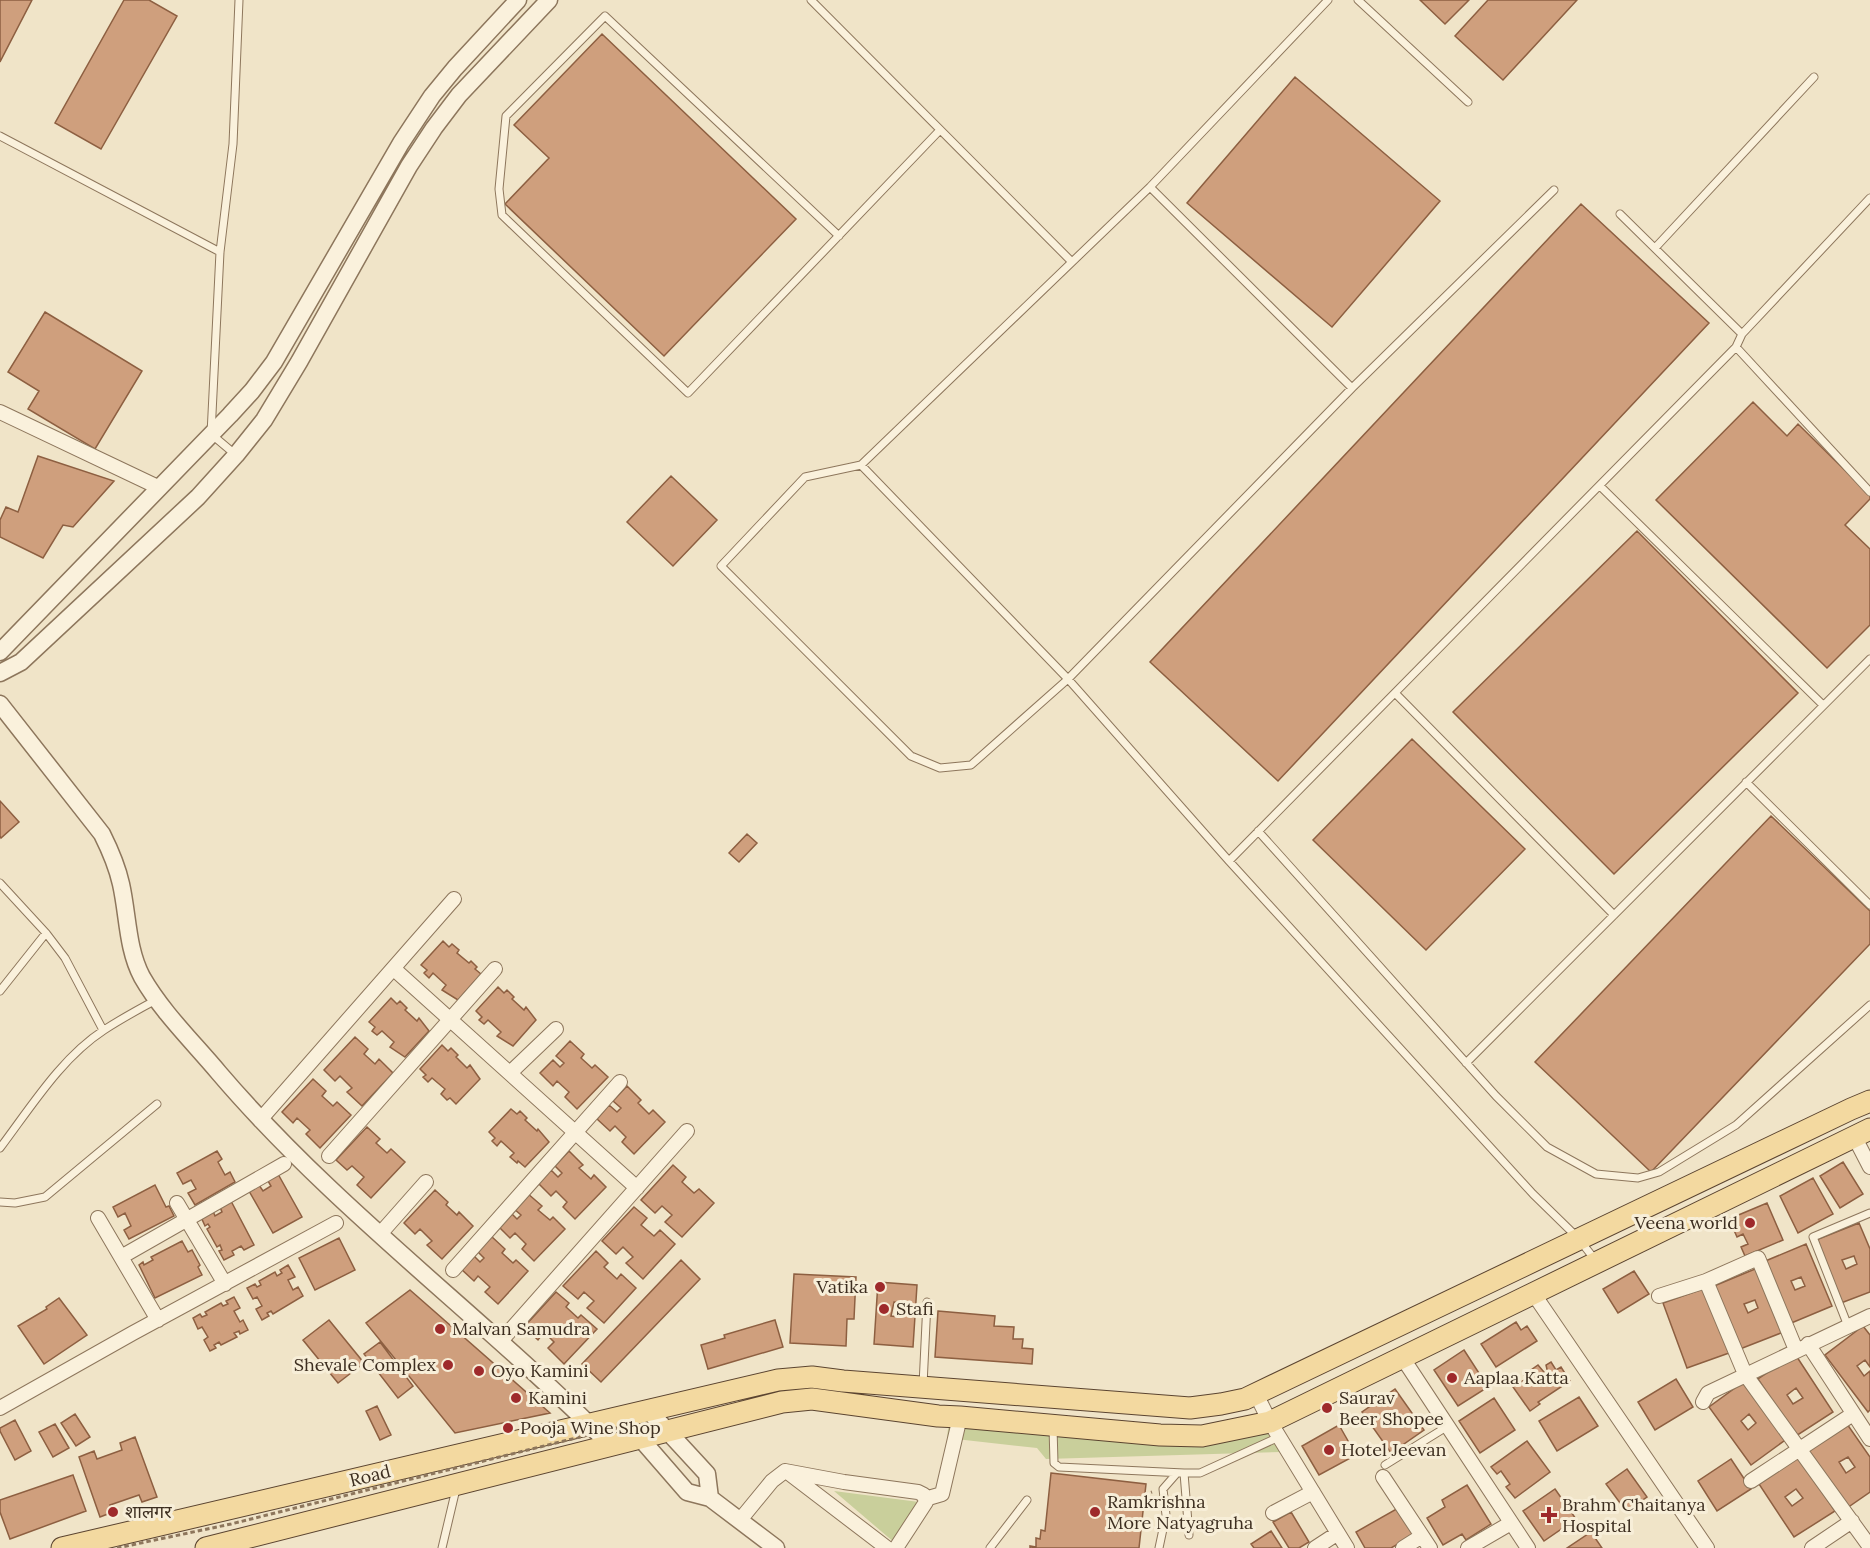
<svg xmlns="http://www.w3.org/2000/svg" width="1870" height="1548" viewBox="0 0 1870 1548" font-family="Lora,'Noto Sans Devanagari',serif">
<style>
.green{fill:#c9cf9b}
.building{fill:#cf9f7d;stroke:#8d5f41;stroke-width:1.5;fill-rule:evenodd}
.lines{fill:none;stroke-linecap:round;stroke-linejoin:round}
.service-casing{stroke:#8d765c;stroke-width:9}
.minor-casing{stroke:#8d765c;stroke-width:16}
.tertiary-casing{stroke:#8d765c;stroke-width:19}
.primary-casing{stroke:#5b4430;stroke-width:23}
.path{stroke:#8d765c;stroke-width:3;stroke-dasharray:4.5 3;stroke-linecap:butt}
.service{stroke:#faf1dc;stroke-width:7}
.minor{stroke:#faf1dc;stroke-width:14}
.tertiary{stroke:#faf1dc;stroke-width:16}
.primary{stroke:#f3d9a0;stroke-width:21}
.path-bridge{stroke:#8d765c;stroke-width:3;stroke-dasharray:4.5 3;stroke-linecap:butt}
.poi-dot{fill:#9e2a2b;stroke:#f7eed8;stroke-width:2}
.labels{text-anchor:middle;stroke-width:6;stroke-linejoin:round;paint-order:stroke}
.poi-label{font-size:18px;fill:#3d2e20;stroke:#f7eed8;text-anchor:start}
.street-label{font-size:18px;fill:#3d2e20;stroke:#f7eed8}
</style>
<rect width="100%" height="100%" fill="#f0e4c8"/>
<path class="green" d="M949 1420 1201 1439 1268 1423 1282 1452 1046 1459 1037 1448 947 1438Z
M834 1491 919 1502 895 1543Z"/>
<path class="building" d="M0 0H32L0 62Z
M124 0H149L177 16 101 149 55 123Z
M1420 0H1469L1445 24Z
M1488 0H1577L1503 80 1455 36Z
M602 34 796 219 664 356 505 204 549 158 514 125Z
M1295 77 1440 201 1332 327 1187 203Z
M1581 204 1709 323 1278 781 1150 662Z
M45 312 142 371 95 449 28 409 39 391 8 372Z
M1753 402 1787 436 1798 424 1870 495V499L1845 525 1870 549V625L1827 668 1656 500Z
M38 456 114 481 73 527 63 525 43 558 0 537V520L6 507 18 512Z
M671 476 717 520 673 566 627 522Z
M1637 531 1798 693 1614 874 1453 712Z
M1412 739 1525 849 1426 950 1313 840Z
M0 801 19 822 1 838 0 836Z
M1771 816 1870 911V944L1651 1172 1535 1062Z
M747 834 757 843 739 862 729 853Z
M443 941 449 947 452 944 459 950 457 953 469 963 471 961 477 967 475 969 481 974 458 1000 442 990 446 985 433 973 429 978 424 973 427 970 421 965Z
M498 987 504 993 507 990 514 997 512 999 524 1010 526 1007 536 1020 513 1046 497 1036 501 1032 488 1020 484 1024 479 1020 482 1017 476 1011Z
M391 998 397 1004 400 1001 407 1008 405 1010 417 1021 419 1018 429 1031 405 1057 390 1047 394 1042 382 1031 377 1035 372 1031 375 1027 369 1022Z
M355 1037 368 1049 364 1054 375 1064 379 1059 393 1073 362 1106 347 1092 352 1088 340 1076 335 1081 324 1070Z
M570 1041 584 1054 581 1058 592 1068 595 1065 608 1077 577 1109 565 1097 569 1092 557 1081 553 1086 540 1073 553 1060 560 1067 564 1063 556 1056Z
M442 1045 448 1051 451 1048 458 1055 456 1057 467 1068 470 1065 480 1079 456 1104 450 1098 447 1100 441 1094 445 1089 432 1078 428 1082 423 1077 426 1075 420 1069Z
M313 1079 326 1091 322 1096 333 1106 337 1102 351 1115 320 1148 306 1134 310 1130 297 1118 293 1123 282 1112Z
M627 1086 641 1100 638 1103 649 1114 653 1110 665 1122 634 1154 622 1142 626 1137 615 1126 610 1131 597 1119 609 1105 617 1112 621 1108 613 1101Z
M511 1109 517 1114 520 1111 527 1118 525 1120 537 1131 538 1129 549 1142 525 1167 518 1161 517 1163 510 1157 514 1153 501 1141 497 1146 492 1141 495 1138 489 1132Z
M367 1127 380 1139 376 1143 387 1153 391 1149 405 1162 371 1198 357 1185 364 1177 352 1166 347 1170 336 1160Z
M217 1151 222 1159 218 1162 225 1175 230 1172 235 1182 195 1205 188 1193 196 1189 191 1180 183 1184 177 1173Z
M569 1151 583 1165 579 1168 591 1179 594 1175 606 1187 575 1219 563 1207 567 1202 556 1191 551 1196 538 1183 551 1170 558 1177 562 1173 555 1166Z
M1843 1162 1863 1194 1840 1208 1820 1176Z
M673 1165 686 1177 682 1182 694 1193 699 1189 714 1203 682 1237 665 1222 672 1215 662 1206 655 1213 641 1200Z
M278 1174 302 1217 273 1233 249 1191 259 1185 263 1191 271 1186 268 1181Z
M1813 1178 1833 1214 1798 1233 1780 1196Z
M155 1185 166 1207 169 1206 174 1216 129 1239 124 1230 131 1226 125 1213 118 1217 113 1207Z
M435 1190 448 1202 446 1205 457 1215 459 1212 473 1226 442 1259 427 1245 432 1241 420 1229 415 1234 404 1223Z
M527 1193 542 1206 538 1210 550 1220 553 1217 565 1229 534 1261 522 1249 526 1244 515 1233 510 1238 497 1225 510 1212 517 1219 521 1215 513 1208Z
M231 1201 254 1245 244 1250 241 1246 232 1251 234 1255 224 1260 219 1251 222 1250 220 1245 217 1247 207 1229 210 1227 208 1224 205 1226 201 1217 213 1211 215 1216 222 1212 220 1207Z
M1767 1203 1783 1240 1745 1256 1741 1247 1748 1244 1743 1234 1737 1237 1729 1219Z
M634 1207 647 1218 641 1225 654 1236 660 1230 675 1244 643 1279 626 1263 633 1257 623 1247 616 1254 602 1241Z
M1859 1223 1870 1249V1292L1841 1303 1816 1240ZM1854 1256 1857 1264 1846 1269 1842 1260Z
M491 1236 505 1249 502 1253 513 1263 516 1260 528 1271 498 1304 485 1292 490 1287 478 1276 474 1281 460 1268 473 1255 480 1262 484 1258 477 1251Z
M339 1238 355 1270 315 1290 299 1258Z
M182 1241 188 1252 192 1250 200 1265 198 1267 202 1275 155 1298 139 1265 143 1262 144 1265 153 1260 151 1257Z
M1806 1244 1832 1306 1789 1324 1763 1262ZM1801 1277 1805 1286 1795 1290 1791 1281Z
M596 1251 608 1263 604 1267 617 1279 621 1274 636 1288 604 1323 587 1308 594 1301 584 1292 578 1299 563 1286Z
M681 1260 700 1279 601 1382 582 1364Z
M288 1265 295 1277 288 1280 293 1290 298 1287 303 1296 273 1314 271 1311 267 1313 269 1316 262 1320 256 1309 262 1306 257 1297 253 1299 247 1288 255 1284 257 1287 261 1285 259 1281 275 1272 277 1276 282 1273 280 1270Z
M1760 1267 1786 1331 1740 1349 1714 1286ZM1755 1300 1758 1308 1748 1313 1744 1304Z
M1634 1271 1649 1294 1618 1313 1603 1289Z
M794 1274 856 1277 854 1319H847L846 1346 790 1343Z
M878 1282 917 1285 913 1347 874 1344ZM894 1302 902 1303 899 1317 891 1316Z
M1705 1288 1729 1353 1687 1368 1663 1303Z
M410 1290 550 1413 455 1433 366 1323Z
M556 1292 569 1303 566 1307 578 1318 581 1315 597 1329 564 1364 548 1348 554 1342 544 1332 538 1340 524 1327Z
M234 1297 240 1308 234 1311 240 1322 243 1320 248 1330 240 1334 239 1331 234 1333 237 1337 221 1345 219 1342 214 1345 216 1348 210 1351 204 1340 208 1337 202 1327 198 1329 193 1318 200 1314 202 1317 207 1315 205 1312 221 1303 223 1306 228 1304 226 1301Z
M59 1298 87 1335 44 1364 18 1326 47 1309 46 1307Z
M938 1311 995 1316 994 1326 1014 1327 1013 1339H1023L1022 1348 1033 1349 1032 1364 935 1357Z
M329 1320 364 1363 338 1383 303 1340Z
M775 1320 783 1347 708 1369 701 1345 725 1338 724 1335Z
M1516 1322 1521 1330 1527 1326 1537 1341 1496 1367 1481 1344Z
M1863 1326 1870 1335V1367L1865 1360 1857 1366 1864 1376 1870 1371V1410L1868 1412 1825 1355Z
M380 1342 413 1386 398 1398 364 1354Z
M1464 1350 1488 1387 1458 1406 1434 1370Z
M1795 1354 1833 1412 1796 1436 1758 1379ZM1796 1388 1803 1398 1793 1404 1787 1395Z
M1551 1362 1556 1370 1561 1367 1570 1381 1538 1402 1540 1404 1530 1411 1513 1387 1526 1379 1524 1375 1538 1365 1549 1378 1546 1365Z
M1676 1379 1693 1407 1655 1430 1638 1402Z
M1746 1380 1788 1438 1751 1465 1709 1407ZM1749 1414 1756 1423 1748 1430 1741 1421Z
M1395 1389 1424 1430 1391 1453 1362 1412Z
M1579 1397 1598 1426 1557 1451 1539 1421Z
M1494 1398 1515 1430 1480 1453 1459 1421Z
M377 1406 391 1435 380 1440 366 1411Z
M75 1414 90 1437 76 1446 61 1423Z
M15 1420 31 1451 15 1460 0 1431V1428Z
M55 1424 69 1448 53 1457 39 1432Z
M1847 1424 1870 1457V1492L1847 1508 1808 1450ZM1848 1457 1855 1467 1846 1473 1839 1462Z
M1339 1425 1356 1455 1319 1475 1302 1446Z
M135 1437 157 1497 142 1502 139 1495 110 1505 113 1512 100 1517 79 1457 94 1451 97 1459 122 1450 120 1443Z
M1527 1441 1550 1472 1515 1498 1506 1487 1510 1484 1501 1471 1497 1474 1491 1467Z
M1797 1455 1835 1511 1794 1537 1757 1481ZM1796 1489 1803 1498 1792 1506 1785 1497Z
M1731 1459 1751 1489 1717 1511 1698 1481Z
M1627 1469 1647 1497 1626 1511 1606 1484Z
M1051 1473 1146 1484 1139 1548H1030V1546L1036 1547V1538L1040 1539 1041 1530 1045 1531Z
M73 1475 86 1511 10 1539 0 1512V1500Z
M1467 1485 1491 1524 1466 1540 1462 1534 1443 1545 1427 1518 1445 1507 1442 1500Z
M1555 1489 1576 1519 1544 1541 1523 1511Z
M1400 1507 1416 1534 1391 1548H1365L1356 1532Z
M1291 1512 1309 1542 1299 1548H1289L1273 1522Z
M1271 1531 1282 1548H1254L1251 1544Z
M1591 1532 1602 1548H1567Z"/>
<g class="lines">
<defs>
<path id="service" d="M811 0 1072 262
M1328 0 1150 187 861 465 805 477 721 566 911 756 940 768 971 765 1068 679 1352 388 1554 190
M1358 0 1468 102
M0 136 220 252
M1150 187 1352 388
M1620 214 1742 334
M839 236 605 16 506 116 499 189 502 215 688 393 940 130
M1655 248 1814 77
M1736 347 1870 492
M236 455 211 434 220 252 233 144 239 0
M861 465 1068 679 1229 861 1533 1194 1578 1238 1596 1261
M1600 486 1823 705
M1395 693 1614 915
M1746 782 1870 905
M1258 831 1496 1096 1547 1147 1596 1174 1638 1178 1659 1172 1736 1125 1870 1005
M1229 861 1736 347 1742 334 1870 198
M0 883 46 933 65 958 103 1030
M0 991 46 933
M1466 1063 1870 659
M0 1148C31 1107 61 1058 104 1030 121 1019 139 1009 156 1000
M0 1202 15 1203 45 1197 157 1104
M1848 1326 1813 1237 1870 1213
M923 1385 927 1302
M1053 1427 1054 1463 1059 1467 1184 1473H1200L1279 1437
M1385 1465 1448 1426
M1184 1473 1189 1535
M442 1548 456 1489
M990 1548 1027 1500
M1159 1548 1166 1515 1163 1489 1177 1473"/>
<path id="minor" d="M0 412 160 488
M394 969 637 1188
M510 1073 556 1029
M260 1120 454 899
M1854 1136 1870 1167
M329 1156 495 969
M177 1203 225 1284
M98 1218 158 1320
M380 1234 426 1182
M121 1257 284 1164
M453 1270 620 1082
M1706 1281 1758 1258 1796 1350
M1533 1293 1707 1548
M1659 1296 1706 1281 1745 1374 1870 1547
M500 1342 687 1131
M1808 1344 1870 1439
M1402 1357 1528 1548
M1256 1394 1270 1422 1347 1548
M1703 1402 1708 1393 1870 1316
M0 1408 133 1333 336 1223
M790 1474 887 1548
M1383 1477 1430 1548
M1751 1481 1853 1414
M925 1499 942 1494 960 1417
M1273 1513 1313 1492
M740 1520 772 1481 785 1471 844 1482 918 1492 924 1495 926 1502 896 1548
M1315 1548 1338 1533
M1403 1548 1422 1536
M1468 1548 1511 1523
M1812 1548 1852 1521"/>
<path id="tertiary" d="M0 652 230 415 252 391 274 362 401 143 432 96 455 68 518 0
M0 673 21 662 198 497 236 455 264 420 299 362 409 166 434 128 459 95 549 0
M0 704 102 834C110 850 117 866 121 884 128 915 127 949 142 977 162 1012 193 1042 219 1073 336 1210 483 1317 610 1445
M648 1410 707 1474 710 1498
M621 1416 687 1492 710 1498 776 1548"/>
<path id="primary" d="M62 1548 778 1380 812 1377 843 1381 1190 1408 1221 1404 1245 1399 1851 1109 1870 1101
M206 1548 782 1402 812 1399 938 1416 960 1417 1160 1435 1202 1436 1270 1422 1870 1129"/>
</defs>
<use href="#service" class="service-casing"/>
<use href="#minor" class="minor-casing"/>
<use href="#tertiary" class="tertiary-casing"/>
<use href="#primary" class="primary-casing"/>
<path class="path" d="M1144 1495 1152 1492"/>
<use href="#service" class="service"/>
<use href="#minor" class="minor"/>
<use href="#tertiary" class="tertiary"/>
<use href="#primary" class="primary"/>
<path class="path-bridge" d="M117 1548 231 1524 628 1425"/>
</g>
<g class="poi-dot">
<circle cx="1750" cy="1223" r="6"/>
<circle cx="880" cy="1287" r="6"/>
<circle cx="884" cy="1309" r="6"/>
<circle cx="440" cy="1329" r="6"/>
<circle cx="448" cy="1365" r="6"/>
<circle cx="479" cy="1371" r="6"/>
<circle cx="1452" cy="1378" r="6"/>
<circle cx="516" cy="1398" r="6"/>
<circle cx="1327" cy="1408" r="6"/>
<circle cx="508" cy="1428" r="6"/>
<circle cx="1329" cy="1450" r="6"/>
<circle cx="113" cy="1512" r="6"/>
<circle cx="1095" cy="1512" r="6"/>
<path d="M1546 1506h6v6h6v6h-6v6h-6v-6h-6v-6h6z"/>
</g>
<g class="labels">
<g class="poi-label">
<text x="1738" y="1229" text-anchor="end">Veena world</text>
<text x="868" y="1293" text-anchor="end">Vatika</text>
<text x="896" y="1315">Stafi</text>
<text x="452" y="1335">Malvan Samudra</text>
<text x="436" y="1371" text-anchor="end">Shevale Complex</text>
<text x="491" y="1377">Oyo Kamini</text>
<text x="1464" y="1384">Aaplaa Katta</text>
<text x="528" y="1404">Kamini</text>
<text x="1339" y="1404">Saurav<tspan x="1339" dy="21">Beer Shopee</tspan></text>
<text x="520" y="1434">Pooja Wine Shop</text>
<text x="1341" y="1456">Hotel Jeevan</text>
<text x="1107" y="1508">Ramkrishna<tspan x="1107" dy="21">More Natyagruha</tspan></text>
<text x="1562" y="1511">Brahm Chaitanya<tspan x="1562" dy="21">Hospital</tspan></text>
<text x="125" y="1518">शालगर</text>
</g>
<g class="street-label">
<text transform="translate(370 1476) rotate(-14)" y="6">Road</text>
</g>
</g>
</svg>
